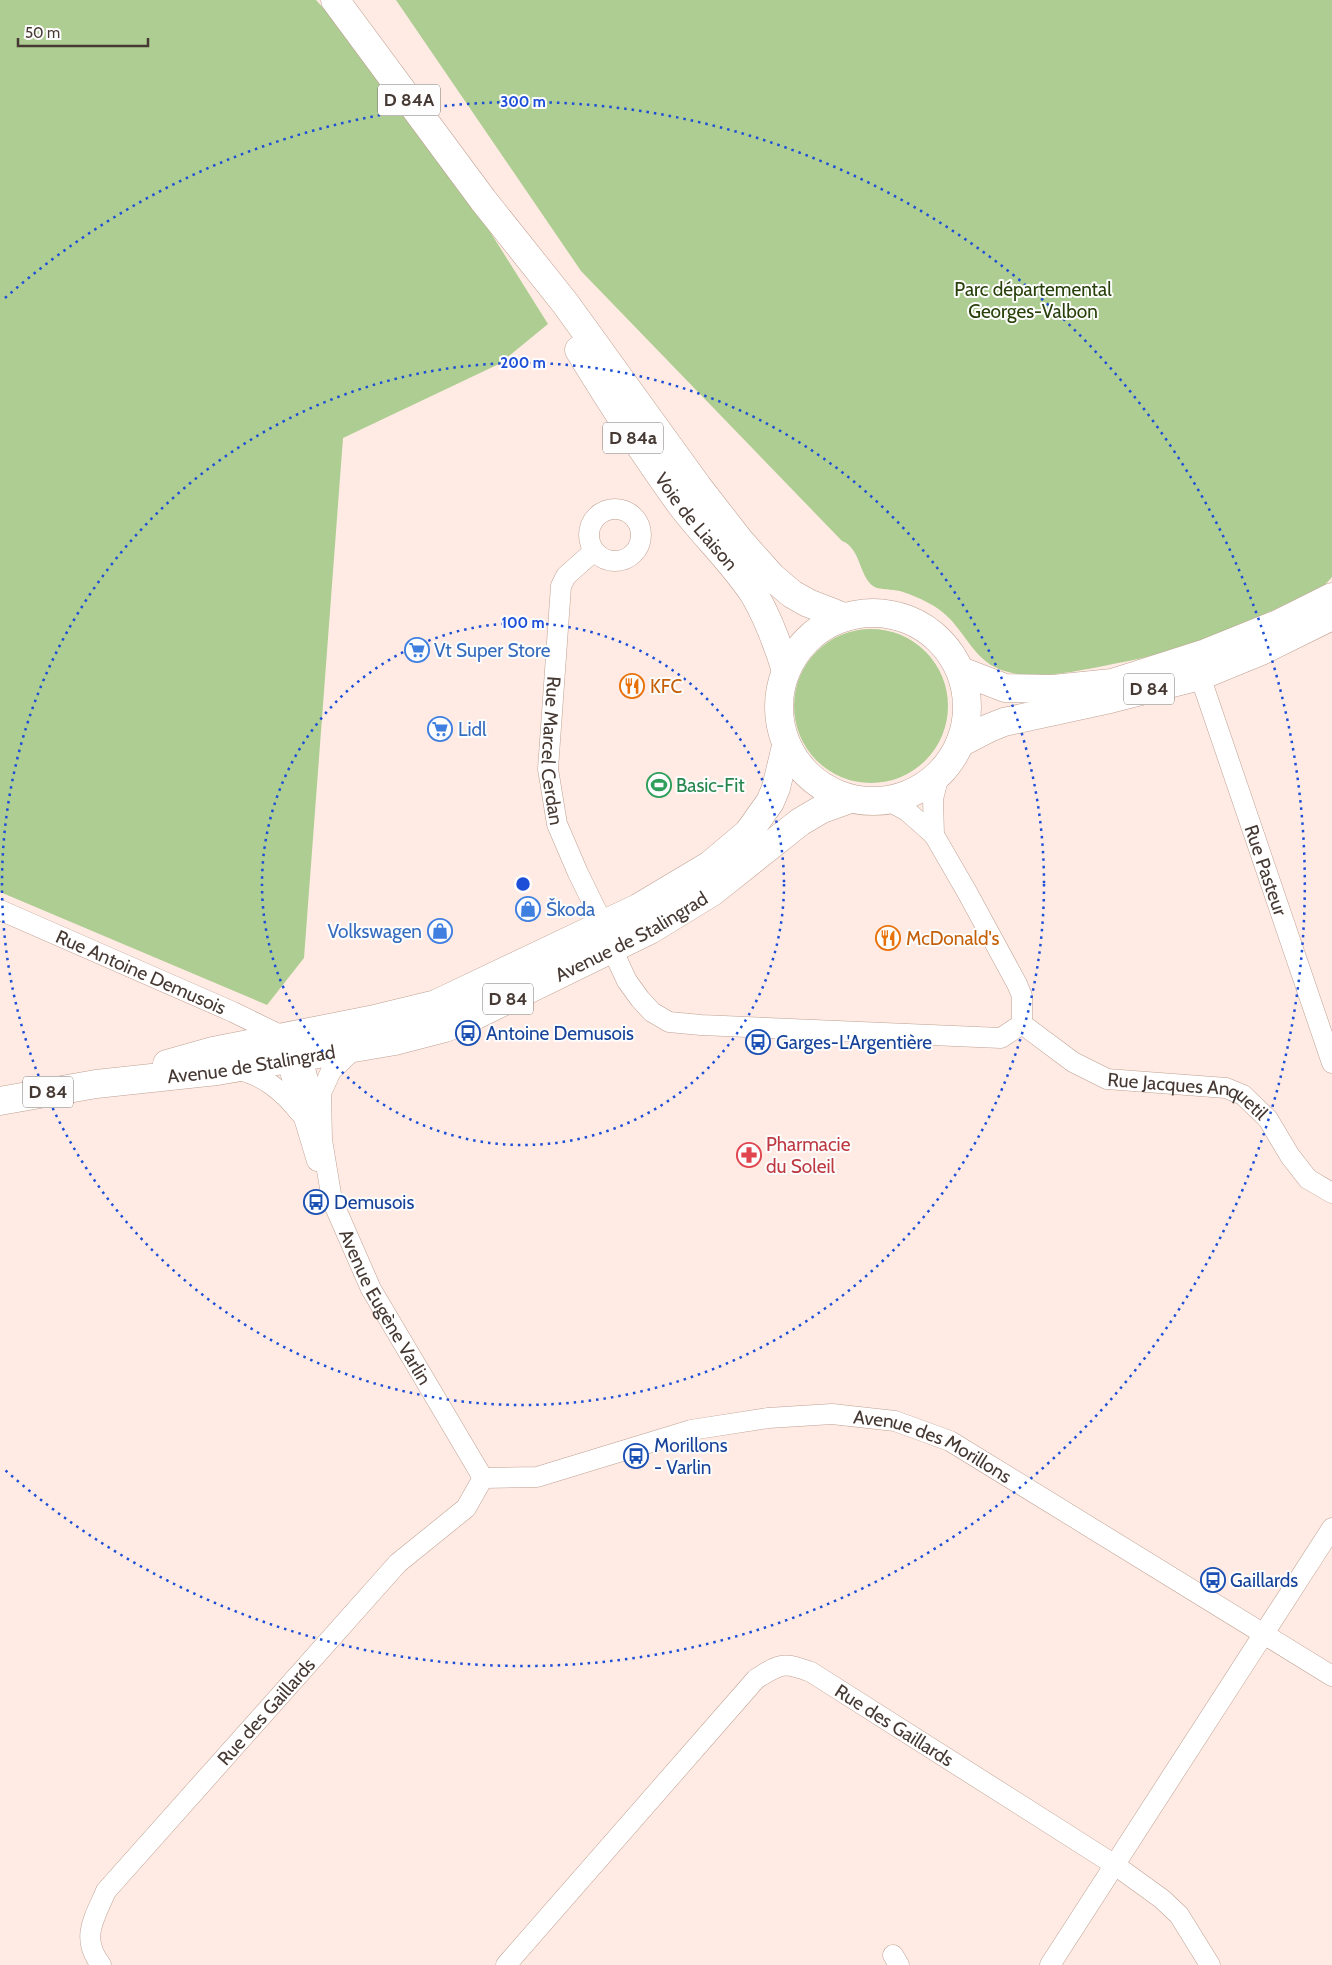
<svg xmlns="http://www.w3.org/2000/svg" width="1332" height="1965" viewBox="0 0 1332 1965" font-family="Cabin,sans-serif">
<style>
.green{fill:#aecd92}
.lines{fill:none;stroke-linecap:round;stroke-linejoin:round}
.street-casing{stroke:#bea093;stroke-width:21}
.primary-casing{stroke:#bea093;stroke-width:29}
.street{stroke:#fff;stroke-width:20}
.primary{stroke:#fff;stroke-width:28}
.ring{fill:none;stroke:#1d4ed8;stroke-width:2.5;stroke-dasharray:2.5 5}
.labels{text-anchor:middle;stroke-width:4;stroke-linejoin:round;paint-order:stroke}
.shield{fill:#fdfdfd;stroke:#7d7470;stroke-width:1}
.shield-label{font-size:18px;font-weight:bold;fill:#463933}
.park-label{font-size:19px;fill:#284009;stroke:#fdfdfd}
.street-label{font-size:19px;fill:#463933;stroke:#fdfdfd}
.shop-label{font-size:19px;fill:#366cbe;stroke:#fdfdfd;text-anchor:start}
.food-label{font-size:19px;fill:#c56008;stroke:#fdfdfd;text-anchor:start}
.leisure-label{font-size:19px;fill:#27864d;stroke:#fdfdfd;text-anchor:start}
.transit-label{font-size:19px;fill:#164399;stroke:#fdfdfd;text-anchor:start}
.health-label{font-size:19px;fill:#be3a42;stroke:#fdfdfd;text-anchor:start}
.centre{fill:#1d4ed8;stroke:#fdfdfd;stroke-width:2.5}
.ring-label{font-size:15px;text-anchor:middle;font-weight:bold;fill:#1d4ed8;stroke:#fdfdfd;stroke-width:4;stroke-linejoin:round;paint-order:stroke}
</style>
<rect width="100%" height="100%" fill="#ffebe3"/>
<path class="green" d="M0 0H316L342 29 455 176 548 324 499 364 343 438 304 958 267 1005 0 892Z
M396 0H1332V577L1323 587C1280 607 1237 628 1191 644 1158 656 1123 662 1088 669 1060 674 1026 680 999 669 976 660 965 634 949 618 938 606 918 597 903 592 895 589 885 590 877 588 859 582 862 548 842 541L581 271Z
M794 706a77 77 0 1 1 154 0a77 77 0 1 1-154 0Z"/>
<g class="lines">
<defs>
<g id="street">
<circle cx="615" cy="535" r="26"/>
<path id="s1" d="M594 551 566 576 561 586 548 769 557 824 578 873 603 924 612 949 627 981 640 999 652 1012 669 1022 701 1025 1001 1038 1022 1024"/>
<path id="s2" d="M1200 676 1332 1063"/>
<path d="M887 800 907 811 934 835 967 892 1017 984 1022 996V1024"/>
<path d="M934 835 933 799 939 775"/>
<path id="s3" d="M0 910 233 1012 276 1033 302 1057 316 1111"/>
<path id="s4" d="M1022 1024 1073 1062 1107 1079 1226 1088 1243 1095 1268 1119 1290 1156 1308 1179 1332 1193"/>
<path d="M283 1048 317 1161"/>
<path id="s5" d="M359 1048 351 1052 331 1071 321 1093 322 1140 332 1200 371 1289 483 1478"/>
<path d="M234 1069C261 1073 284 1092 300 1113"/>
<path id="s6" d="M483 1478 537 1477 691 1430 768 1418 832 1414 895 1421 950 1441 1332 1676"/>
<path d="M893 1955 899 1965"/>
<path id="s7" d="M101 1965C80 1938 94 1919 106 1891L398 1563 466 1508 483 1478"/>
<path id="s8" d="M506 1965 756 1679C781 1663 784 1662 811 1672L1115 1865 1162 1899 1179 1915 1210 1965"/>
<path d="M1050 1965 1332 1528"/>
</g>
<g id="primary">
<path d="M335 0 483 200 565 303 698 487 740 541 772 577 792 594 808 603 844 617"/>
<path id="s9" d="M579 350C612 404 645 455 682 506 705 536 733 562 754 594 768 618 778 645 786 671"/>
<circle cx="873" cy="707" r="94"/>
<path d="M961 671 1005 688 1053 689 1112 683 1206 653 1278 624 1332 597"/>
<path d="M960 743 989 728 1004 722 1110 699 1200 676 1261 651 1332 616"/>
<path d="M167 1064 213 1051 370 1020 436 1004 638 908 710 865 748 833 770 802 776 788 786 746"/>
<path id="s10" d="M0 1101 96 1084 217 1071 395 1041 445 1028 476 1015 650 930 712 892 800 822 822 809 850 799"/>
</g>
</defs>
<use href="#street" class="street-casing"/>
<use href="#primary" class="primary-casing"/>
<use href="#street" class="street"/>
<use href="#primary" class="primary"/>
</g>
<g class="ring">
<circle cx="523" cy="884" r="261"/>
<circle cx="523" cy="884" r="521"/>
<path d="M5 298A782 782 0 1 1 5 1470"/>
</g>
<defs>
<symbol id="supermarket-ring" viewBox="-11 -11 22 22"><circle r="9.5" fill="#fdfdfd" stroke="#3f7fe0" stroke-width="1.5"/><path d="M-6-5.5h2.5l.6 2H6L4.5 2H-2.5L-4.4-4H-6ZM-1.5 3.2a1.3 1.3 0 1 0 .1 0ZM3 3.2a1.3 1.3 0 1 0 .1 0Z" fill="#3f7fe0"/></symbol>
<symbol id="restaurant-ring" viewBox="-11 -11 22 22"><circle r="9.5" fill="#fdfdfd" stroke="#e8710a" stroke-width="1.5"/><path d="M-5-6h1v4h1v-4h1v4h1v-4h1v5L-1.5 .5V6h-2V.5L-5-1ZM5-6V6H3V1.5H1.5Q1.5-4 5-6Z" fill="#e8710a"/></symbol>
<symbol id="stadium-ring" viewBox="-11 -11 22 22"><circle r="9.5" fill="#fdfdfd" stroke="#2e9e5b" stroke-width="1.5"/><path d="M0-5a6.5 5 0 1 0 0 10a6.5 5 0 1 0 0-10ZM-3.5-1.8h7v3.6h-7Z" fill="#2e9e5b"/></symbol>
<symbol id="shop-ring" viewBox="-11 -11 22 22"><circle r="9.5" fill="#fdfdfd" stroke="#3f7fe0" stroke-width="1.5"/><path d="M-5-2.5h2.3a2.7 3.5 0 0 1 5.4 0H5L5.5 6h-11ZM-1.5-2.5h3a1.5 2.3 0 0 0-3 0Z" fill="#3f7fe0"/></symbol>
<symbol id="bus-ring" viewBox="-11 -11 22 22"><circle r="9.5" fill="#fdfdfd" stroke="#1a4fb4" stroke-width="1.5"/><path d="M-5-6H5V4H4V6H2V4H-2V6H-4V4H-5ZM-3.5-4V0h7V-4ZM-3.5 1.2v1.5H-2V1.2ZM2 1.2v1.5H3.5V1.2Z" fill="#1a4fb4"/></symbol>
<symbol id="pharmacy-ring" viewBox="-11 -11 22 22"><circle r="9.5" fill="#fdfdfd" stroke="#e0444e" stroke-width="1.5"/><path d="M-2-6h4v4h4v4h-4v4h-4v-4h-4v-4h4Z" fill="#e0444e"/></symbol>
</defs>
<g fill-rule="evenodd">
<use href="#supermarket-ring" x="403" y="636" width="28" height="28"/>
<use href="#restaurant-ring" x="618" y="672" width="28" height="28"/>
<use href="#supermarket-ring" x="426" y="715" width="28" height="28"/>
<use href="#stadium-ring" x="645" y="771" width="28" height="28"/>
<use href="#shop-ring" x="514" y="895" width="28" height="28"/>
<use href="#shop-ring" x="426" y="917" width="28" height="28"/>
<use href="#restaurant-ring" x="874" y="924" width="28" height="28"/>
<use href="#bus-ring" x="454" y="1019" width="28" height="28"/>
<use href="#bus-ring" x="744" y="1028" width="28" height="28"/>
<use href="#pharmacy-ring" x="735" y="1141" width="28" height="28"/>
<use href="#bus-ring" x="302" y="1188" width="28" height="28"/>
<use href="#bus-ring" x="622" y="1442" width="28" height="28"/>
<use href="#bus-ring" x="1199" y="1566" width="28" height="28"/>
</g>
<g class="labels">
<g class="shield">
<rect x="378" y="84.5" width="62" height="31" rx="4"/>
<rect x="603" y="422.5" width="60" height="31" rx="4"/>
<rect x="1124" y="673.5" width="50" height="31" rx="4"/>
<rect x="483" y="983.5" width="50" height="31" rx="4"/>
<rect x="23" y="1076.5" width="50" height="31" rx="4"/>
</g>
<g class="shield-label">
<text x="409" y="106">D 84A</text>
<text x="633" y="444">D 84a</text>
<text x="1149" y="695">D 84</text>
<text x="508" y="1005">D 84</text>
<text x="48" y="1098">D 84</text>
</g>
<g class="park-label">
<text x="1033" y="296">Parc départemental<tspan x="1033" dy="22">Georges-Valbon</tspan></text>
</g>
<g class="street-label">
<text dy="7" stroke="none"><textPath href="#s9" startOffset="208">Voie de Liaison</textPath></text>
<text dy="7" stroke="none"><textPath href="#s1" startOffset="214">Rue Marcel Cerdan</textPath></text>
<text dy="7" stroke="none"><textPath href="#s2" startOffset="205">Rue Pasteur</textPath></text>
<text dy="7" stroke="none"><textPath href="#s10" startOffset="659">Avenue de Stalingrad</textPath></text>
<text dy="7" stroke="none"><textPath href="#s3" startOffset="154">Rue Antoine Demusois</textPath></text>
<text dy="7" stroke="none"><textPath href="#s10" startOffset="254">Avenue de Stalingrad</textPath></text>
<text dy="7" stroke="none"><textPath href="#s4" startOffset="186">Rue Jacques Anquetil</textPath></text>
<text dy="7" stroke="none"><textPath href="#s5" startOffset="288">Avenue Eugène Varlin</textPath></text>
<text dy="7" stroke="none"><textPath href="#s6" startOffset="464">Avenue des Morillons</textPath></text>
<text dy="7" stroke="none"><textPath href="#s7" startOffset="320">Rue des Gaillards</textPath></text>
<text dy="7" stroke="none"><textPath href="#s8" startOffset="538">Rue des Gaillards</textPath></text>
</g>
<g class="shop-label">
<text x="434" y="657">Vt Super Store</text>
<text x="458" y="736">Lidl</text>
<text x="546" y="916">Škoda</text>
<text x="422" y="938" text-anchor="end">Volkswagen</text>
</g>
<g class="food-label">
<text x="650" y="693">KFC</text>
<text x="906" y="945">McDonald's</text>
</g>
<g class="leisure-label">
<text x="676" y="792">Basic-Fit</text>
</g>
<g class="transit-label">
<text x="486" y="1040">Antoine Demusois</text>
<text x="776" y="1049">Garges-L'Argentière</text>
<text x="334" y="1209">Demusois</text>
<text x="654" y="1452">Morillons<tspan x="654" dy="22">- Varlin</tspan></text>
<text x="1230" y="1587">Gaillards</text>
</g>
<g class="health-label">
<text x="766" y="1151">Pharmacie<tspan x="766" dy="22">du Soleil</tspan></text>
</g>
</g>
<circle cx="523" cy="884" r="8" class="centre"/>
<g class="ring-label">
<text x="523" y="107">300 m</text>
<text x="523" y="368">200 m</text>
<text x="523" y="628">100 m</text>
</g>
<path d="M18 38v8h130v-8" fill="none" stroke="#463933" stroke-width="2.5"/>
<text x="25" y="38" font-size="15" fill="#463933" stroke="#fdfdfd" stroke-width="4" paint-order="stroke">50 m</text>
</svg>
